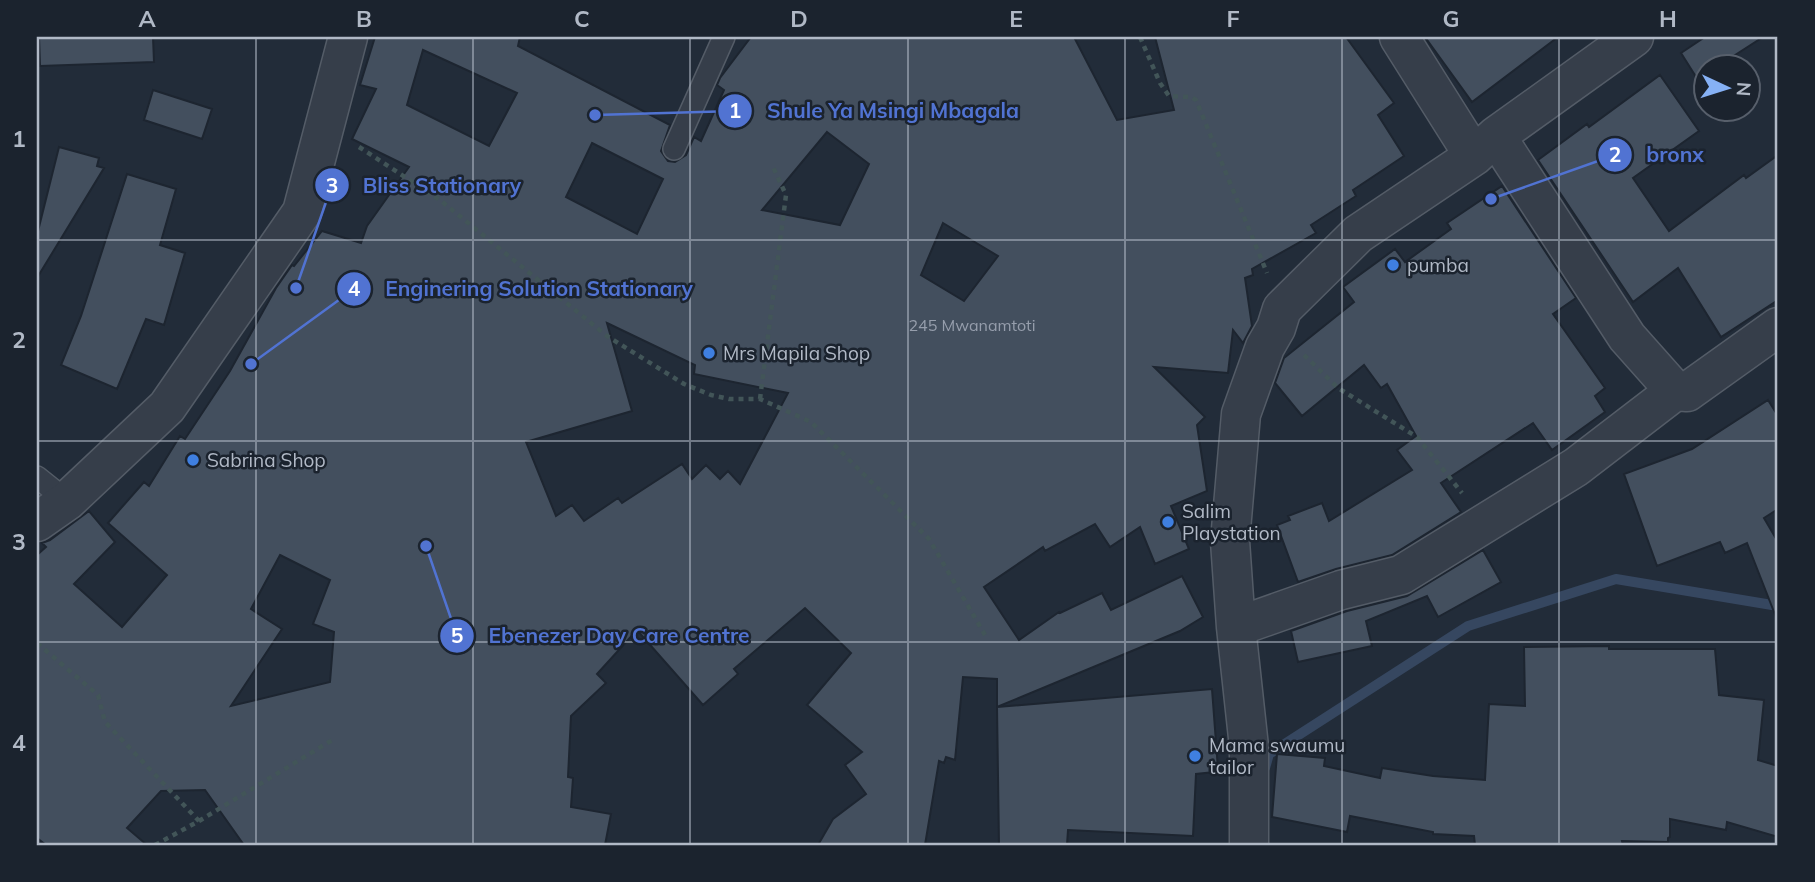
<svg xmlns="http://www.w3.org/2000/svg" width="1815" height="882" viewBox="0 0 1815 882" font-family="Mulish,sans-serif">
<style>
.lines{fill:none;stroke-linecap:round;stroke-linejoin:round}
.stream{stroke:#364760;stroke-width:10}
.building{fill:#434f5e;stroke:#1d2530;stroke-width:2;fill-rule:evenodd}
.lane-casing{stroke:#545c67;stroke-width:24}
.street-casing{stroke:#545c67;stroke-width:41}
.path{stroke:#425558;stroke-width:4.5;stroke-dasharray:5 5;stroke-linecap:butt}
.lane{stroke:#363e4a;stroke-width:21}
.street{stroke:#363e4a;stroke-width:38}
.grid{fill:none;stroke:#b1b9c6;stroke-width:2;stroke-opacity:0.55}
.shop-dot{fill:#3f7fe0;stroke:#1b232e;stroke-width:2.5}
.labels{text-anchor:middle;stroke-width:5;stroke-linejoin:round;paint-order:stroke}
.number-label{font-size:16px;fill:#969eac}
.poi-label{font-size:19px;fill:#b1b9c6;stroke:#1b232e;text-anchor:start}
.leader{fill:none;stroke:#5173d2;stroke-width:2.5}
.callout-dot{fill:#5173d2;stroke:#1b232e;stroke-width:2.5}
.mark-label{font-size:21px;text-anchor:middle;font-weight:bold;fill:#fff}
.callout-label{font-size:21px;text-anchor:middle;font-weight:bold;fill:#5173d2;stroke:#1b232e;stroke-width:5;stroke-linejoin:round;paint-order:stroke}
.neatline{fill:none;stroke:#b1b9c6;stroke-width:2.5}
.grid-label{font-size:23px;text-anchor:middle;font-weight:bold;fill:#b1b9c6}
</style>
<rect width="100%" height="100%" fill="#222c39"/>
<g class="lines">
<path class="stream" d="M1265 768 1269 754 1468 626 1616 579 1778 606"/>
</g>
<path class="building" d="M39 37H153L154 62 40 66Z
M375 37H520L518 46 670 125 661 151 668 161 675 162 686 155 694 137 701 141 724 90 717 85 720 78 751 37H1074L1117 120 1174 110 1155 37H1346L1394 103 1378 115 1404 156 1353 190 1356 196 1311 225 1316 233 1252 269 1253 275 1245 278 1252 326 1243 343 1233 330 1228 373 1154 367 1205 417 1197 425 1207 491 1171 506 1189 549 1155 564 1140 527 1110 547 1095 524 1045 551 1043 547 984 587 1019 640 1059 612 1060 613 1102 593 1111 610 1182 576 1203 617 1180 631 997 707V679L963 677 955 760 946 757 944 763 939 761 925 845H818L833 819 866 794 845 765 862 752 807 705 851 653 805 608 734 669 738 674 703 705 637 630 597 674 606 683 571 716 568 777 573 778 571 807 611 814 605 845H244L205 790 161 791 127 828 147 845H46L37 838V555L46 547 42 543 50 540 89 511 115 542 74 584 122 627 167 575 108 523 144 482 149 486 180 436 185 439 230 371 276 288 292 265 294 266 322 231 361 243 367 226 409 167 352 139 376 89 360 85ZM423 50 517 93 489 146 407 105ZM827 132 869 164 840 225 762 210ZM592 143 663 179 637 234 566 197ZM943 223 998 256 964 301 921 275ZM607 323 695 365 694 374 788 393 740 484 728 471 720 479 706 465 692 479 682 464 622 503 618 498 584 521 572 505 556 516 526 442 632 411ZM280 555 330 580 313 624 334 632 330 682 231 706 282 629 251 609Z
M1425 37H1558L1472 102Z
M1705 37H1763L1718 66H1706V74L1698 80 1681 53Z
M1660 75 1699 131 1633 178 1669 231 1744 175 1746 178 1778 155V300L1721 337 1678 268 1633 302 1538 160 1587 124 1589 127Z
M153 90 212 109 202 139 144 120Z
M59 147 99 158 97 166 104 168 37 278V235Z
M127 174 176 189 160 245 185 253 164 325 146 319 117 389 61 365 81 316Z
M1502 186 1576 298 1553 314 1605 388 1595 396 1605 412 1552 450 1533 423 1441 483 1461 512 1392 555 1336 569 1298 582 1277 525 1290 520 1288 516 1322 503 1329 521 1412 470 1397 450 1416 436 1387 384 1381 388 1364 365 1302 416 1275 383 1284 358 1354 302 1343 287 1395 249 1405 262 1451 229 1447 223Z
M1768 400 1778 416V509L1764 518 1778 542V617H1776L1747 543 1725 553 1720 542 1657 566 1624 474 1692 449Z
M1483 550 1501 582 1438 617 1427 596 1366 621 1372 646 1298 662 1291 631 1347 611 1407 596Z
M1609 646V649H1715L1719 695 1764 700 1758 760 1778 766V837L1727 822 1726 830 1670 819V837L1668 838V842L1622 841 1623 845H1475L1474 836 1433 834V832L1350 816 1347 832 1272 817 1277 754 1325 758 1324 766 1380 778 1382 768 1433 776 1485 780 1489 704 1525 706 1524 647Z
M1212 689 1218 769H1215V772L1196 774 1193 836 1068 830 1067 845H999L997 707Z"/>
<g class="lines">
<defs>
<path id="lane" d="M674 149 724 37
M37 477 67 501"/>
<path id="street" d="M1399 37 1474 156
M1496 136 1627 337 1675 391 1687 392 1778 327
M37 522 67 501 167 407 302 212 348 37
M1236 627 1341 590 1401 575 1576 467 1675 391
M1249 845V747L1236 627 1230 541 1241 414 1265 347 1276 328 1282 309 1358 234 1474 156 1496 136 1634 37"/>
</defs>
<use href="#lane" class="lane-casing"/>
<use href="#street" class="street-casing"/>
<path class="path" d="M1140 37 1160 83 1169 96 1191 97 1196 100 1267 273
M359 147 440 200 607 336 684 384 711 395 729 399H760L811 422 929 539 985 635
M1304 355 1338 388 1417 437 1462 493
M760 399 786 195 773 167
M37 643 98 695 105 722 199 821
M155 845 199 821 334 739"/>
<use href="#lane" class="lane"/>
<use href="#street" class="street"/>
</g>
<path class="grid" d="M256 37V845M473 37V845M690 37V845M908 37V845M1125 37V845M1342 37V845M1559 37V845M37 240H1778M37 441H1778M37 642H1778"/>
<g class="shop-dot">
<circle cx="1393" cy="265" r="7"/>
<circle cx="709" cy="353" r="7"/>
<circle cx="193" cy="460" r="7"/>
<circle cx="1168" cy="522" r="7"/>
<circle cx="1195" cy="756" r="7"/>
</g>
<g class="labels">
<g class="number-label">
<text x="972" y="331">245 Mwanamtoti</text>
</g>
<g class="poi-label">
<text x="1407" y="272">pumba</text>
<text x="723" y="360">Mrs Mapila Shop</text>
<text x="207" y="467">Sabrina Shop</text>
<text x="1182" y="518">Salim<tspan x="1182" dy="22">Playstation</tspan></text>
<text x="1209" y="752">Mama swaumu<tspan x="1209" dy="22">tailor</tspan></text>
</g>
</g>
<path class="leader" d="M595 115L735 111M1491 199L1615 155M296 288L332 185M251 364L354 289M426 546L457 636"/>
<g class="callout-dot">
<circle cx="595" cy="115" r="7"/>
<circle cx="1491" cy="199" r="7"/>
<circle cx="296" cy="288" r="7"/>
<circle cx="251" cy="364" r="7"/>
<circle cx="426" cy="546" r="7"/>
<circle cx="735" cy="111" r="18"/>
<circle cx="1615" cy="155" r="18"/>
<circle cx="332" cy="185" r="18"/>
<circle cx="354" cy="289" r="18"/>
<circle cx="457" cy="636" r="18"/>
</g>
<g class="mark-label">
<text x="735" y="118">1</text>
<text x="1615" y="162">2</text>
<text x="332" y="193">3</text>
<text x="354" y="296">4</text>
<text x="457" y="643">5</text>
</g>
<g class="callout-label">
<text x="893" y="118">Shule Ya Msingi Mbagala</text>
<text x="1675" y="162">bronx</text>
<text x="442" y="193">Bliss Stationary</text>
<text x="539" y="296">Enginering Solution Stationary</text>
<text x="619" y="643">Ebenezer Day Care Centre</text>
</g>
<rect width="1815" height="882" fill="none" stroke="#1b232e" stroke-width="77"/>
<g transform="translate(1727 88) rotate(94)"><circle r="33" fill="#1b232e" stroke="#575f6b" stroke-width="2"/>
<path d="M0-5L12 26L0 18L-12 26Z" fill="#86b1f5"/>
<text y="-10" font-size="19" font-weight="bold" text-anchor="middle" fill="#b1b9c6">N</text>
</g>
<rect x="38" y="38" width="1738" height="806" class="neatline"/>
<g class="grid-label">
<text x="147" y="27">A</text>
<text x="364" y="27">B</text>
<text x="582" y="27">C</text>
<text x="799" y="27">D</text>
<text x="1016" y="27">E</text>
<text x="1233" y="27">F</text>
<text x="1451" y="27">G</text>
<text x="1668" y="27">H</text>
<text x="19" y="147">1</text>
<text x="19" y="348">2</text>
<text x="19" y="550">3</text>
<text x="19" y="751">4</text>
</g>
</svg>
